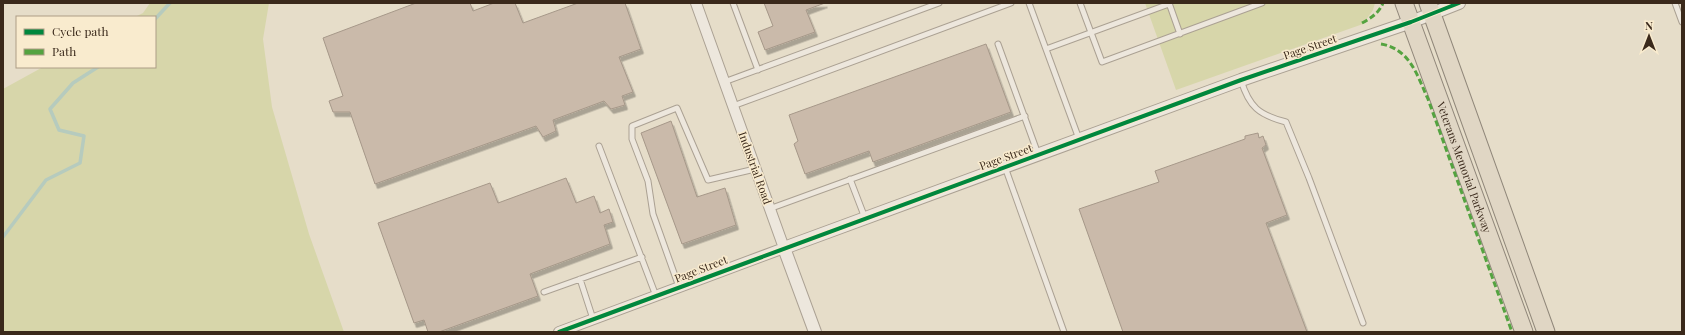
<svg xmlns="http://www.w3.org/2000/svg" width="1685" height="335" viewBox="0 0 1685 335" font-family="'Playfair Display',serif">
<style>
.green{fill:#d7d6aa}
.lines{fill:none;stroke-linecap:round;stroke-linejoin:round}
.stream{stroke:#b6cbbe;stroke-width:3.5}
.building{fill:#cabaaa;stroke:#a69889;filter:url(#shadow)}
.service-casing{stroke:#aba193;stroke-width:7}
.minor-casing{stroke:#aba193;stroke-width:12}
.tertiary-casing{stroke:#aba193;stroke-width:14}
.trunk-casing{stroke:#90877a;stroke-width:19}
.service{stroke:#ede7dd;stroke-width:5}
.minor{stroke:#ede7dd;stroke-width:10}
.tertiary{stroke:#ede7dd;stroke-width:12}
.trunk{stroke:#e0d6c4;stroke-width:17}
.quiet{stroke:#54a340;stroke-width:3;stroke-dasharray:6 3;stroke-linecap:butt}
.cycleway-casing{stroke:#f9ebce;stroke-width:6}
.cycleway{stroke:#00873e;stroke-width:4}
.labels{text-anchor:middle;stroke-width:3;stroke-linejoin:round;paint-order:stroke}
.street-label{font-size:11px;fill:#3a291b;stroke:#f9ebce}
</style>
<defs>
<filter id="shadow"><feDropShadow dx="2.5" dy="4.5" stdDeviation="0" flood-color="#0004"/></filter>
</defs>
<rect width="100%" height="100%" fill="#e6ddc9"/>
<path class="green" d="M150 3H269L263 39 272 107 309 234 344 332H3V89L43 67H155V17H135L143 13Z
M1145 3H1375L1373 10 1363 24 1176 90Z"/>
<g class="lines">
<path class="stream" d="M155 19 170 3
M3 237 46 180 80 163 84 136 59 130 50 109 73 83 98 67"/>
</g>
<path class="building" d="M416 3H470L473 11 494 3H515L523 23 578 3H625L641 49 619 57 633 92 622 96 625 105 611 109 604 101 553 120 556 131 543 137 536 126 375 184 350 112H333L329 101 343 96 323 38Z
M764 3H825L806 10 815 32 765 50 758 32 773 26Z
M986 44 1011 112 873 162 869 151 805 174 794 144 798 141 789 115Z
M671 121 697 197 725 188 736 225 682 244 641 133Z
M1258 133 1259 138 1263 136 1266 145 1262 148 1287 215 1266 223 1307 332H1123L1079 209 1159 182 1155 171 1245 139V136Z
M566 178 576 203 594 196 600 213 609 209 613 222 604 225 610 244 530 274 538 296 439 332H428L424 320 414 323 378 223 490 183 498 203Z"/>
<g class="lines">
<defs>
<path id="service" d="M733 3 758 70
M1029 3 1079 139
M1080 3 1102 62 1262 3
M1169 3 1180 34
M1675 3 1682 22
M998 44 1038 154
M1046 49 1169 4
M1241 80C1249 107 1259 115 1286 122L1309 178 1363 323
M724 82 939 3
M733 106 1011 3
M599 146 656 296
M1005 167 1064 332
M850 179 865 218
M769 209 1025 116
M580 279 593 319
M679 287 653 214 648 181 632 139V126L677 108 708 180 755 169
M544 292 642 257"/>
<path id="minor" d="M559 332 784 248 696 3"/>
<path id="tertiary" d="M815 332 784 248 1241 80 1411 22 1459 3"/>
<g id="trunk">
<path id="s1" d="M1404 3 1524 332"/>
<path d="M1428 3 1546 332"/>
</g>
</defs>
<use href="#service" class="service-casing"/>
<use href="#minor" class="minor-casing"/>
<use href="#tertiary" class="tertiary-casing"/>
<use href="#trunk" class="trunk-casing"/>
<use href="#service" class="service"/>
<use href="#minor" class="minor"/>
<use href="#tertiary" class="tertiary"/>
<use href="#trunk" class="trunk"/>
<path class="quiet" d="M1362 23C1371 18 1379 13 1383 3
M1381 44C1410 49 1417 75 1428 99L1512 332"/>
<defs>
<path id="cycleway" d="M559 332 1241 80 1411 22 1459 3"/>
</defs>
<use href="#cycleway" class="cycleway-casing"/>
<use href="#cycleway" class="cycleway"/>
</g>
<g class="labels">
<g class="street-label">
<text transform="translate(1310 47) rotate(-19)" y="4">Page Street</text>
<text transform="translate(1006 157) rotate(-20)" y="4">Page Street</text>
<text dy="4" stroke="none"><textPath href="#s1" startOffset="175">Veterans Memorial Parkway</textPath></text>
<text transform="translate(755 168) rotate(70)" y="4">Industrial Road</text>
<text transform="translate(701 269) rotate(-21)" y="4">Page Street</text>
</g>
</g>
<rect width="1685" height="335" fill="none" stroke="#3a291b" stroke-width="8"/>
<rect x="16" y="16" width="140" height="52" fill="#f9ebce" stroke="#ad9d86"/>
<rect x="24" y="29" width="20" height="6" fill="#00873e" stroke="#ad9d86"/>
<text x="52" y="36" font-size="12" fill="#3a291b">Cycle path</text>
<rect x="24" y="49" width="20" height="6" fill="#54a340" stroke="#ad9d86"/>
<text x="52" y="56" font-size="12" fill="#3a291b">Path</text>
<g transform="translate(1649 36)" stroke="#f9ebce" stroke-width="3" paint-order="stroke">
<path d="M0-3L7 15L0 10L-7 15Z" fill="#3a291b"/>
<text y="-6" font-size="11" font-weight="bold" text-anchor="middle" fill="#3a291b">N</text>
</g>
</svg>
